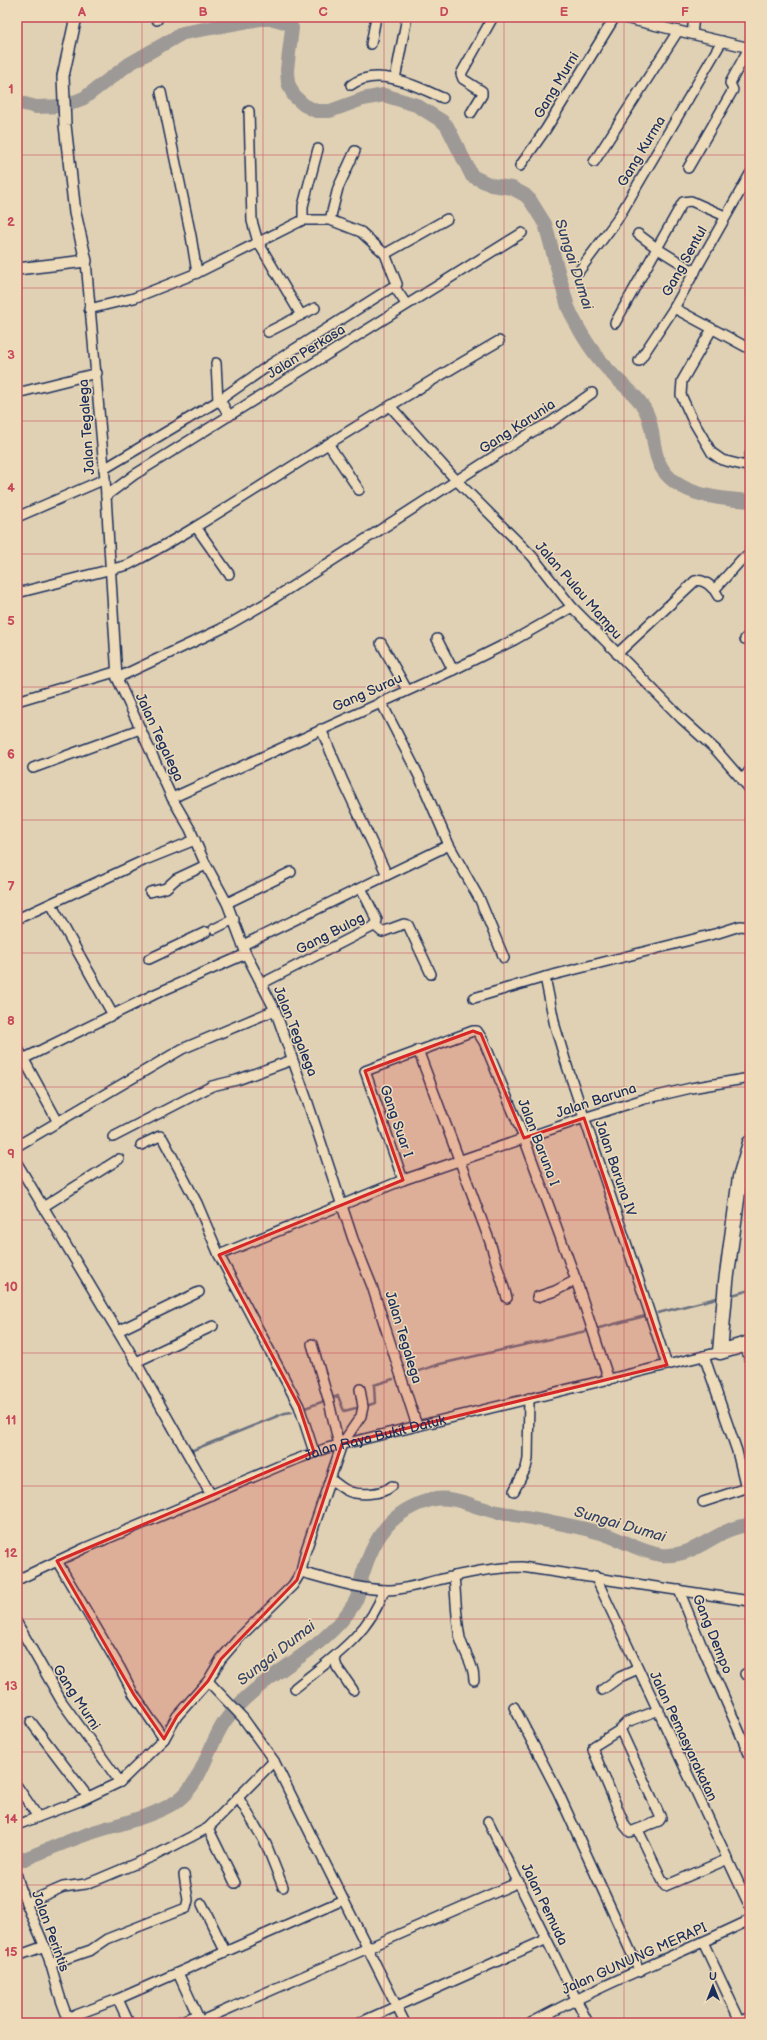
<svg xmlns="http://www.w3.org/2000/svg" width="767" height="2040" viewBox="0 0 767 2040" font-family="'Balsamiq Sans',sans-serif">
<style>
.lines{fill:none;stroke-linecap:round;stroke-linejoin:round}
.stream{stroke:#696f80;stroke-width:2.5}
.river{stroke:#9d9996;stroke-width:14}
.minor-casing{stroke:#1b2f5e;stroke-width:12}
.tertiary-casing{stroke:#1b2f5e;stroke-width:14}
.primary-casing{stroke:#1b2f5e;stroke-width:17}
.minor{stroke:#eddbb9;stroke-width:9}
.tertiary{stroke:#eddbb9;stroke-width:11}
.primary{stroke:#eddbb9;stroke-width:14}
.marked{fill:#d62828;fill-opacity:0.2;stroke:#d62828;stroke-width:3;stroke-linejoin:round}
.grid{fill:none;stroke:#c8485b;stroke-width:1;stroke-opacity:0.55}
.labels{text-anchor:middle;stroke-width:3;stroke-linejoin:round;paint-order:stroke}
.street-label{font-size:14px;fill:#1b2f5e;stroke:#eddbb9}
.water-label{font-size:15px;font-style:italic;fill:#354469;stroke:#eddbb9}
.neatline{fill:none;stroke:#c8485b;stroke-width:1.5}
.grid-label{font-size:13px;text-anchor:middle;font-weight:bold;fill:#c8485b}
</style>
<rect width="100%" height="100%" fill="#e0d1b4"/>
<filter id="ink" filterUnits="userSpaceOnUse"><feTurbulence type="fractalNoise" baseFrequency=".025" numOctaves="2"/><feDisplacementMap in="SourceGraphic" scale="8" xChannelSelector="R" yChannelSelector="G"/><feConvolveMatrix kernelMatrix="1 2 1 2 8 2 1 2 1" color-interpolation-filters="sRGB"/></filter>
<g filter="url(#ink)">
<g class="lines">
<path class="stream" d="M732 1295 750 1290
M658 1313 717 1298
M599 1328 645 1316
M407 1375 440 1364 586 1331
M369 1405 375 1403 374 1385 393 1379
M305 1408 338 1396 344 1411 356 1408
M193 1450 285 1413 292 1412"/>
<path class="river" d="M17 102 36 107 64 106 84 98 129 64 183 33 260 19H274L288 23 292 28 287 70 288 83 294 96 304 105 316 111H330L363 99 384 95 416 105 442 121 447 126 472 176 491 185 512 188 525 195 530 200 545 224 568 307C579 332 595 357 615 377 625 387 637 395 644 408 653 422 652 442 657 457 668 495 718 499 750 501
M17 1862C40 1853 62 1843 85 1835 112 1825 164 1815 183 1796 204 1776 209 1744 225 1721 256 1678 308 1660 343 1619 347 1614 353 1606 356 1600 360 1592 360 1582 363 1573 375 1536 391 1511 430 1500 451 1494 473 1507 493 1511 529 1518 565 1523 601 1533 621 1539 640 1552 661 1555 696 1559 716 1527 750 1525"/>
<defs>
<g id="minor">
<path d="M620 17 750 48"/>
<path d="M157 20 158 17"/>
<path d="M692 34 694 17"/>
<path d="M371 44 376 17"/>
<path d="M395 79 407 17"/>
<path d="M351 85C378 65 417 87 443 98"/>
<path d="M161 92 191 236 197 273"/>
<path d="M249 111 252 221 258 242 301 315"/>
<path d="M471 113 482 95V91L463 79 461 74 493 17"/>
<path d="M594 162 678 31"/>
<path d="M520 166 546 129 615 17"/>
<path d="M688 168 733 90 730 83 749 48"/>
<path d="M750 174 674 308 750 349"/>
<path d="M303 220V206L318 149"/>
<path d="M330 220 338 188 355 151"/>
<path d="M638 234 658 249 695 272"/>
<path d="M385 254 447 219"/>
<path d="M86 261 105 479 117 678 172 798 190 829 204 861 227 903 246 954 275 1010 307 1100 353 1239 372 1286 417 1426"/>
<path d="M579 271 617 220 722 41"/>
<path d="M394 286 406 304"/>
<path d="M89 309 134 298 197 273 303 220H330L361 232 385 254 397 284 271 364 218 401 104 469"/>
<path d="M615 323 683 202 691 201 725 216"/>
<path d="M712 329 682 381 681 395 692 419 712 453 722 460 750 467"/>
<path d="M268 332 315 308"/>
<path d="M639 361 674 308"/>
<path d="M216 363 218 401 223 405 229 416"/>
<path d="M17 393 97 373"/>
<path d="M390 406 456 480 532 556 572 607 682 719 716 750 750 789"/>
<path d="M329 445 359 490"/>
<path d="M748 466 750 455"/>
<path d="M106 496 134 475 522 233"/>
<path d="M17 517 105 479"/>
<path d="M196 527 229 574"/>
<path d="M715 589 742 559 750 555"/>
<path d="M17 593 128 565C171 543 212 517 253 491 334 440 416 389 499 341"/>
<path d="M437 639 453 670"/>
<path d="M745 639 750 634"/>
<path d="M381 643 407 690"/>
<path d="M617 654 695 581C704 578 714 588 718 596"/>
<path d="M117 678 221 629 268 602 532 432 551 422 592 393"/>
<path d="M17 701 115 672"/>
<path d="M381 702 419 776 449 845 480 900 504 958"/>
<path d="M321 729 343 781 387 875"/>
<path d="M33 768 140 729"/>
<path d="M742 781 750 770"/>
<path d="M172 798 453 670 514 640 572 607"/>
<path d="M150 892 166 888 176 879 206 865"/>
<path d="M227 903 291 872"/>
<path d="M51 904 113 1015"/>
<path d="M17 919 145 860 195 840"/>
<path d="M375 926 382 932 404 924 408 925 431 974"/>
<path d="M214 929 234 919"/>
<path d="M243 945 449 845"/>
<path d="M149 959 206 932"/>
<path d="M545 977 555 1026 567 1066 667 1365"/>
<path d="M261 984 376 925 377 920 361 888"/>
<path d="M474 998 545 977 718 933 740 926 750 927"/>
<path d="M17 1047 58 1122"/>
<path d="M418 1050 490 1242 507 1298"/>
<path d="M23 1059 155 994 246 954"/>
<path d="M113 1137 212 1086 237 1080 292 1060"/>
<path d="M141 1145 160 1136 163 1139 197 1203 219 1255 299 1406 314 1452"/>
<path d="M17 1146 182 1049 275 1010"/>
<path d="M17 1163 136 1362 211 1495"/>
<path d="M403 1180 365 1071 473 1031H477L484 1042 524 1138 576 1280 609 1380"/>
<path d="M43 1207 119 1159"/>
<path d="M219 1255 403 1180 584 1118 644 1099 691 1088 750 1078"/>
<path d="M537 1297 555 1291 576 1280"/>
<path d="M118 1331 199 1292"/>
<path d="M312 1344 329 1402 339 1445"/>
<path d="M744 1345 750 1359"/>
<path d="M136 1362 213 1326"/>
<path d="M330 1479C335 1482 340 1487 346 1490 357 1496 382 1495 392 1486"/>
<path d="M514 1491 526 1468 528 1459 529 1398"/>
<path d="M703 1502 743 1489 745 1484 737 1451 704 1356"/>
<path d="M57 1561 120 1668 134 1695 164 1739"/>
<path d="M301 1572C327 1579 360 1590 387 1590 404 1590 421 1584 438 1580 465 1573 493 1567 522 1567L750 1601"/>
<path d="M454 1576C456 1596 456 1618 460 1638 464 1653 474 1664 474 1680"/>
<path d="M595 1576 750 1907"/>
<path id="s1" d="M17 1580 85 1548 284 1464 327 1448 720 1352"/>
<path d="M679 1590 703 1649 750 1756"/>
<path d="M17 1623 62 1702 120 1782"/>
<path d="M334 1657 337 1667 353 1690"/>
<path d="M745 1674 750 1672"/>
<path d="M208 1681 243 1718 274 1761 405 2023"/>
<path d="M295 1688C330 1660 370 1634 384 1590"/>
<path d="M602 1690 620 1677 638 1669"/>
<path d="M514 1707 558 1792 640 1972"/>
<path d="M31 1722 88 1797"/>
<path d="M620 1729 661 1818 659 1821 630 1832 625 1826 593 1750 594 1746 618 1731 627 1722 659 1710"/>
<path d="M17 1786 38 1817"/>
<path d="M238 1797 266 1844 283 1887"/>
<path d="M488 1821 588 2023"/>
<path d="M17 1825 80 1801 120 1782 164 1739 177 1716 208 1681 221 1659 240 1637 293 1585 301 1572 305 1553 342 1444 361 1416 363 1407 360 1389"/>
<path d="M208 1828 235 1883"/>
<path d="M638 1830 665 1886 728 1859"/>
<path d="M17 1876C23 1900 35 1922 44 1945 54 1969 57 1995 68 2018"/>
<path d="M26 1903 63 1887 86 1884 99 1879 156 1855 208 1828 274 1761"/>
<path d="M202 1904 225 1951"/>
<path d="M703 1942 741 2023"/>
<path d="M17 1956 45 1946"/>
<path d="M50 1964 91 1950 107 1939 186 1908 188 1900 184 1875"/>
<path d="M178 1973 201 2023"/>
<path d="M118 1999 129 2023"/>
<path d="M201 2021 519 1882"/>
<path d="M62 2023 76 2015 118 1999 343 1900"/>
<path d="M176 2023 197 2015"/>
<path d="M359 2023 545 1940"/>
<path d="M531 2023C602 1984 677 1955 750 1920"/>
<path d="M738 2023 750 2017"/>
</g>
<path id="tertiary" d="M17 269 86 261 75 213 65 125 63 76 76 17"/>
<path id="primary" d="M750 1143 740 1177 726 1282 720 1352 750 1343"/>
</defs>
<use href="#minor" class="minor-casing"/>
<use href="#tertiary" class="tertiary-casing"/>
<use href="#primary" class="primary-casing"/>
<use href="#minor" class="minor"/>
<use href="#tertiary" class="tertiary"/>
<use href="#primary" class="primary"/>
</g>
</g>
<path class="marked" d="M473 1031 481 1034 524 1138 584 1118 667 1365 342 1444 297 1580 221 1659 208 1681 177 1716 164 1739 134 1695 57 1561 314 1452 299 1406 219 1255 403 1180 365 1071Z"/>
<path class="grid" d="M142 17V2023M263 17V2023M384 17V2023M504 17V2023M624 17V2023M17 155H750M17 288H750M17 421H750M17 554H750M17 687H750M17 820H750M17 953H750M17 1087H750M17 1220H750M17 1353H750M17 1486H750M17 1619H750M17 1752H750M17 1885H750"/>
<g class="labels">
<g class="street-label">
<text transform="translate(556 85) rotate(-59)" y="5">Gang Murni</text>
<text transform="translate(641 151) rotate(-59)" y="5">Gang Kurma</text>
<text transform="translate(684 261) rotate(-61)" y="5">Gang Sentul</text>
<text transform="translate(306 351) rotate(-32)" y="5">Jalan Perkasa</text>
<text transform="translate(517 426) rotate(-33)" y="5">Gang Karunia</text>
<text transform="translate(86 427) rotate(-94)" y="5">Jalan Tegalega</text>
<text transform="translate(579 590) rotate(49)" y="5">Jalan Pulau Mampu</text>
<text transform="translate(367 692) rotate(-24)" y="5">Gang Surau</text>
<text transform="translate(160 737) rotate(65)" y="5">Jalan Tegalega</text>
<text transform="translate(330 933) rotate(-27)" y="5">Gang Bulog</text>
<text transform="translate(296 1031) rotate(68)" y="5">Jalan Tegalega</text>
<text transform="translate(596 1100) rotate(-18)" y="5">Jalan Baruna</text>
<text transform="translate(397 1121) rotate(71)" y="5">Gang Suar I</text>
<text transform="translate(539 1142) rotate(69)" y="5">Jalan Baruna I</text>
<text transform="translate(616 1168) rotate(71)" y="5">Jalan Baruna IV</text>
<text transform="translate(404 1337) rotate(73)" y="5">Jalan Tegalega</text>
<text dy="5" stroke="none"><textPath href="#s1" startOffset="386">Jalan Raya Bukit Datuk</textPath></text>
<text transform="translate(713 1634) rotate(68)" y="5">Gang Dempo</text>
<text transform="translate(77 1697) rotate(57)" y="5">Gang Murni</text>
<text transform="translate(684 1736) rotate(65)" y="5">Jalan Pemasyarakatan</text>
<text transform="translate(545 1904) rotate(64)" y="5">Jalan Pemuda</text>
<text transform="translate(51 1931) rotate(70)" y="5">Jalan Perintis</text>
<text transform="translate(634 1958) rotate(-24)" y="5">Jalan GUNUNG MERAPI</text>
</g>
<g class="water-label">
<text transform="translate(574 264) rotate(72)" y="5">Sungai Dumai</text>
<text transform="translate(620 1524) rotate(16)" y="5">Sungai Dumai</text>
<text transform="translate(276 1653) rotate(-38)" y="5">Sungai Dumai</text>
</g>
</g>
<rect width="767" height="2040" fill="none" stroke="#eddbb9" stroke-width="44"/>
<g transform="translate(713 1986)" stroke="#eddbb9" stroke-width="3" paint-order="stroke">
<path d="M0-3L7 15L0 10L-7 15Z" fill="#1b2f5e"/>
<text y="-6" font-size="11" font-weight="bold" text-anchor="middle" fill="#1b2f5e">U</text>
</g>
<rect x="22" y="22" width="723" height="1996" class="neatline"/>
<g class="grid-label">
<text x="82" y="16">A</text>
<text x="203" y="16">B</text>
<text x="323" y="16">C</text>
<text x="444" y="16">D</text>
<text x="564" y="16">E</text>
<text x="685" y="16">F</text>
<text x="11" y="93">1</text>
<text x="11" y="226">2</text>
<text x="11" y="359">3</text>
<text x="11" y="492">4</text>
<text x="11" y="625">5</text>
<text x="11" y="758">6</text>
<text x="11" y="891">7</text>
<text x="11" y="1025">8</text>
<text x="11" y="1158">9</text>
<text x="11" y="1291">10</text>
<text x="11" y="1424">11</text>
<text x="11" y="1557">12</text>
<text x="11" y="1690">13</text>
<text x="11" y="1823">14</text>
<text x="11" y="1956">15</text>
</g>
</svg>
